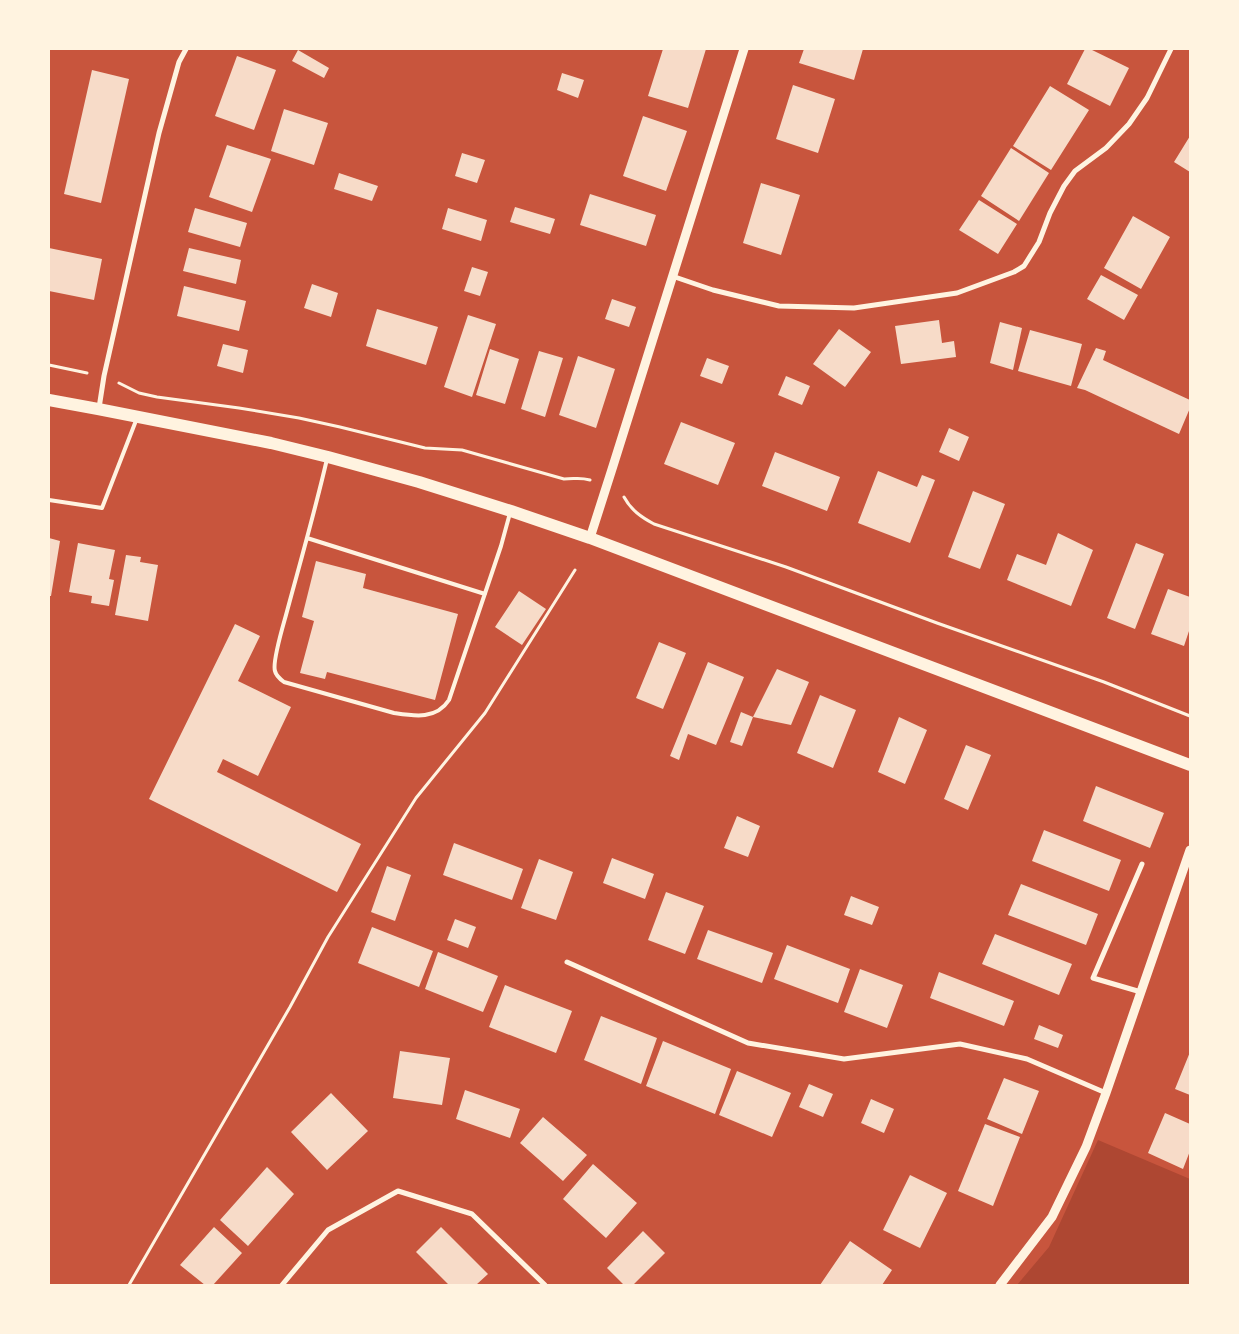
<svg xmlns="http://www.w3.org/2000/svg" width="1239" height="1334" viewBox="0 0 1239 1334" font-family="Jost,sans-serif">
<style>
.green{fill:#ae4732}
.building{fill:#f7dbc8}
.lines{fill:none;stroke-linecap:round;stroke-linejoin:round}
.path{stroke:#fff3e0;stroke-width:3}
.service{stroke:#fff3e0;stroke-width:4}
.minor{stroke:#fff3e0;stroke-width:5}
.tertiary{stroke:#fff3e0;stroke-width:9}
.primary{stroke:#fff3e0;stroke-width:12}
</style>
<rect width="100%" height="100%" fill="#c8553d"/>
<path class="green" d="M1098 1140 1190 1179V1285H1017L1049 1247Z"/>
<path class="building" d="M663 49H706L688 108 648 96Z
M804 49H863L854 80 799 63Z
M1085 49H1090L1129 68 1110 106 1067 84Z
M298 50 329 68 324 78 292 61Z
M237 56 276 70 254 130 215 116Z
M92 70 129 79 101 203 64 194Z
M562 73 584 80 578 98 557 90Z
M793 85 835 99 818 153 776 139Z
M1050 86 1089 110 1051 170 1013 146Z
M284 109 328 123 314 165 271 151Z
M643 116 687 131 666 191 623 176Z
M1190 136V172L1174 162Z
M227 145 271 159 252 212 209 197Z
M1011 148 1049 173 1019 221 981 196Z
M462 153 485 160 477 183 455 176Z
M339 173 378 186 372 201 334 189Z
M761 183 800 195 781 255 743 243Z
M590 194 656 215 646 246 580 225Z
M979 200 1017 224 998 254 959 230Z
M515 207 555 219 550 234 510 222Z
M195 208 247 223 240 247 188 232Z
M448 208 487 220 481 241 442 229Z
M1133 216 1170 237 1141 289 1104 268Z
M49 248 102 259 94 300 49 291Z
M189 248 241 260 236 284 183 271Z
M472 267 488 272 480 296 464 291Z
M1101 275 1138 295 1124 320 1087 299Z
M312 284 338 293 331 317 304 308Z
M184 286 246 301 239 331 177 316Z
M612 299 636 307 629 327 605 319Z
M377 309 438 327 426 365 366 346Z
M468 315 496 324 472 397 444 387Z
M939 320 942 343 954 341 956 357 901 364 895 326Z
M1000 322 1022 328 1013 370 990 363Z
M839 329 871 352 845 387 813 364Z
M1030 330 1082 344 1071 386 1018 371Z
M223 344 248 350 243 373 217 366Z
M1096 348 1106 351 1103 360 1190 400V408L1179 434 1085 390 1077 388Z
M490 349 519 359 505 404 476 395Z
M539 351 563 358 545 417 521 409Z
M578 356 615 369 596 428 559 415Z
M707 358 729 366 722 384 700 376Z
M786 376 810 386 802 405 778 395Z
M681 422 735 443 718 485 664 464Z
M949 428 969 437 959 461 939 452Z
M775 452 840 477 827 511 762 486Z
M878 471 917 487 922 475 935 480 910 543 858 523Z
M973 491 1005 504 980 569 948 557Z
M1058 533 1093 550 1071 606 1007 580 1017 554 1046 565Z
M49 538 60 541 51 596H49Z
M78 543 115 550 109 579 114 580 109 606 91 603 92 596 69 592Z
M1136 543 1164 554 1135 629 1107 618Z
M126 555 141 557 140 562 158 565 148 621 115 615Z
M316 561 366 574 363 588 458 614 435 700 327 672 325 679 300 673 314 621 302 617Z
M1168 589 1190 597V628L1184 646 1151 634Z
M519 591 546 609 522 645 495 627Z
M235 624 260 636 238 681 291 707 258 776 223 759 217 772 361 844 337 892 149 799Z
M659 642 686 653 663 709 636 698Z
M708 662 744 677 716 745 688 734 679 760 670 756Z
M777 669 809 682 791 725 753 717 742 746 730 742 741 712 753 717Z
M820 695 856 710 833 768 797 753Z
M899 717 927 730 905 784 878 772Z
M966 745 991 755 968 810 944 799Z
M1096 786 1164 813 1150 848 1083 821Z
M737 816 760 826 748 857 724 848Z
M1044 830 1121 860 1109 891 1032 861Z
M454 843 523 869 512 900 443 875Z
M612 858 654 874 645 899 603 883Z
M539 859 573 872 556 920 521 908Z
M387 866 411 875 395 921 371 912Z
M1021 884 1098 914 1086 945 1008 915Z
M666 892 704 906 685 954 648 940Z
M851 896 879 907 872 925 844 915Z
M455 919 476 927 468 948 447 940Z
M372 927 433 951 419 987 358 963Z
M708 930 773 953 762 983 697 959Z
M995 934 1072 964 1059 995 982 964Z
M787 945 850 969 838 1003 774 979Z
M438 952 498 976 483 1012 425 989Z
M860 969 903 985 887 1028 844 1012Z
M939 972 1014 1001 1004 1026 930 998Z
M505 985 572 1011 556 1053 489 1027Z
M601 1016 657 1038 641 1084 584 1060Z
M1039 1025 1063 1035 1058 1048 1034 1039Z
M663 1041 731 1069 715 1114 646 1086Z
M400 1051 450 1058 442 1105 393 1098Z
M1190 1052V1095L1175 1089Z
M737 1071 791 1093 772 1137 719 1115Z
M1004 1078 1039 1091 1022 1134 987 1119Z
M809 1084 833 1094 823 1117 799 1107Z
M465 1090 520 1109 510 1138 456 1119Z
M331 1093 368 1131 327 1170 291 1132Z
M871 1099 894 1109 884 1133 861 1123Z
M1165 1113 1190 1124V1151L1183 1169 1148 1153Z
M543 1117 587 1155 563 1181 520 1143Z
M985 1124 1020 1137 993 1206 958 1191Z
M593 1164 637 1203 606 1238 563 1199Z
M267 1167 294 1194 248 1246 220 1220Z
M910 1175 947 1193 920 1248 883 1230Z
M214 1227 242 1253 213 1285H205L180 1265Z
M441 1227 488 1274 476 1285H449L416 1252Z
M643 1231 665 1253 633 1285H624L607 1268Z
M850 1241 892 1270 882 1285H820Z"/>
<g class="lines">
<path class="path" d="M49 365 87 373
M119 383 139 393 157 397 239 408 299 418 340 427 425 448 462 450 564 479C576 479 579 477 590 480
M624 497C631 510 641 517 654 524L786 567 937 623 1104 682 1190 716
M129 1285 290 1007 328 937 416 798 485 713 575 570"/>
<path class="service" d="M327 459C315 511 300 563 286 615 283 626 272 662 275 671 276 676 280 679 284 682L394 713C414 716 436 720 449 700L501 546 510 513
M49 500 102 508 137 418
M307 538 485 594"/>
<path class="minor" d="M672 276 713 290 779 306 854 308 957 293 1014 272 1024 266 1039 242 1050 213 1064 186 1075 171 1106 148 1129 124 1147 98 1171 49
M99 408 104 376 159 133 179 62 186 49
M567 962 748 1043 844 1059 960 1044 1027 1059 1106 1093
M1141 992 1093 978 1142 864
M282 1285 328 1230 398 1191 472 1214 545 1285"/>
<path class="tertiary" d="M590 538 613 466 744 49
M1000 1285 1052 1217 1086 1147 1106 1093 1190 850"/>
<path class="primary" d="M49 400 98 409 271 443 328 457 419 482 511 511 590 538 1190 765"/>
</g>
<rect width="1239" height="1334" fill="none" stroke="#fff3e0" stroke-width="100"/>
</svg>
